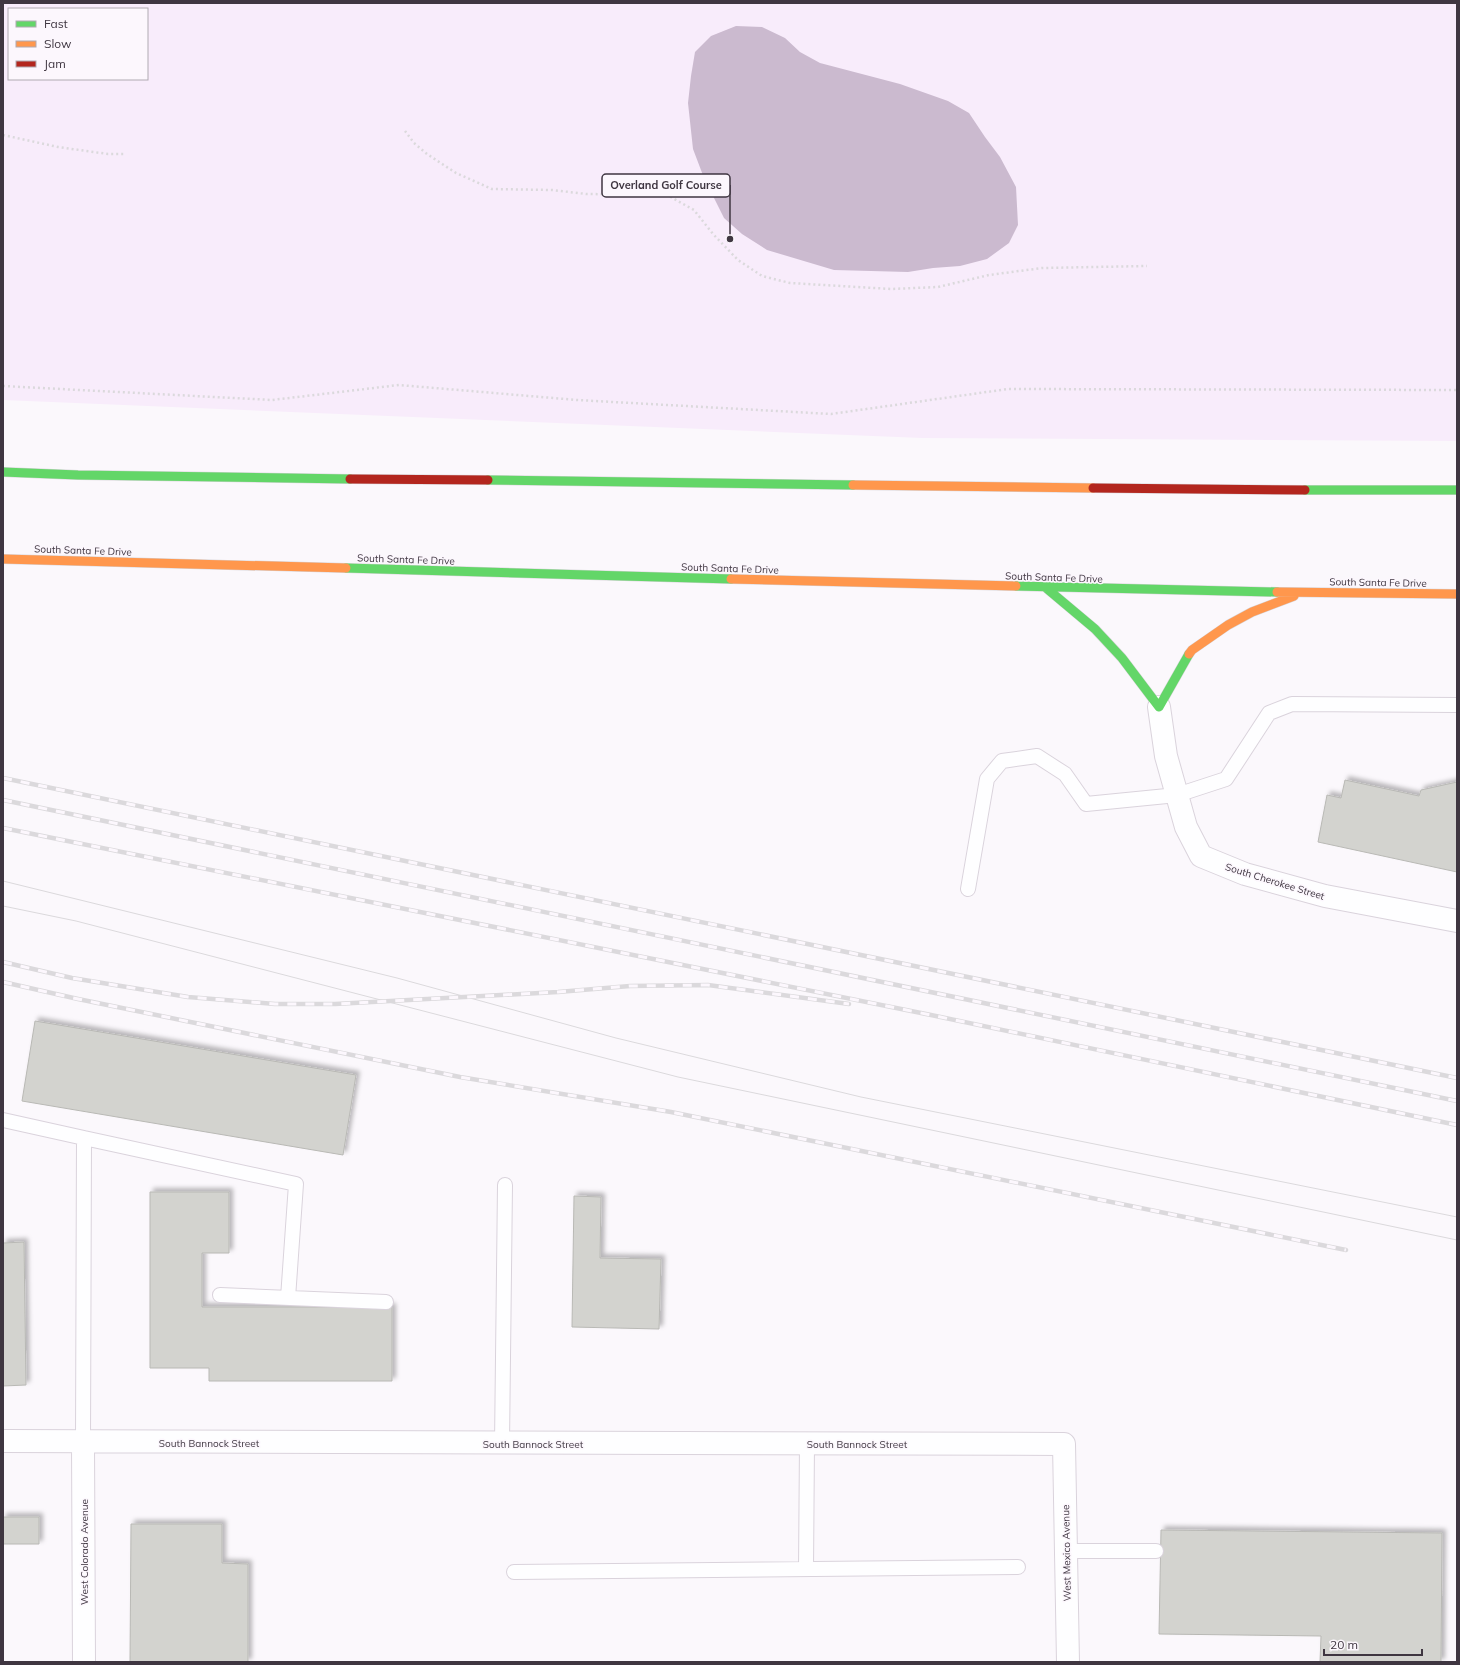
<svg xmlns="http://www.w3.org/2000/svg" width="1460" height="1665" viewBox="0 0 1460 1665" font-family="Mulish,sans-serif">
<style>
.green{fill:#f8ecfb;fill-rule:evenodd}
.water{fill:#cbbacf}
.building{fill:#d3d3cf;stroke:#b9b9b5;filter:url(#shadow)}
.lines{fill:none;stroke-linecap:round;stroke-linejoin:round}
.lane-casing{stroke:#dad3dc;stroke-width:16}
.street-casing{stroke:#dad3dc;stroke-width:24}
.fast-casing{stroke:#d7d4d8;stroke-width:10}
.slow-casing{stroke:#d7d4d8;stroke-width:10}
.jam-casing{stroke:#d7d4d8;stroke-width:10}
.path{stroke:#dbd9dc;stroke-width:2.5;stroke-dasharray:2 3;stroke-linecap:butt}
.lane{stroke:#fefeff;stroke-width:14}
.street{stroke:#fefeff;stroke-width:22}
.fast{stroke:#63d668;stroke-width:9}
.slow{stroke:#ff974d;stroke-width:9}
.jam{stroke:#b3261e;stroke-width:9}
.tram{stroke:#dbd9dc;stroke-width:1}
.rail-casing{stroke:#dbd9dc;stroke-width:4.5}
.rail{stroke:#fcf7fd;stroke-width:3;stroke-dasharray:9;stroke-linecap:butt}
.labels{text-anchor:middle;stroke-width:3;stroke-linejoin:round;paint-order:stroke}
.street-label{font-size:10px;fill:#3f3641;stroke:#fcf7fd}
.leader{fill:none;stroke:#3f3641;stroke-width:1.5}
.callout-dot{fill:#3f3641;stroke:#fcf7fd;stroke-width:1.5}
.callout{fill:#fcf7fd;stroke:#3f3641;stroke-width:1.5}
.callout-label{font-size:11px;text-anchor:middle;font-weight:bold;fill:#3f3641}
</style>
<defs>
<filter id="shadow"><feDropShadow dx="3.5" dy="-3.5" stdDeviation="2" flood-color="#0004"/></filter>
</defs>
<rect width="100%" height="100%" fill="#fbf8fc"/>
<path class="green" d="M3 3H1457V441L922 438 3 400ZM9 9H147V79H9Z"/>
<path class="water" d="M736 26 762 27 785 38 800 52 820 63 900 84 948 101 969 113 985 137 1000 157 1016 187 1018 225 1009 243 987 259 960 266 933 268 908 272 834 270 767 250 742 234 724 218 704 178 693 149 688 103 691 76 695 52 711 36Z"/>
<path class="building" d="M1345 780 1419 796 1421 790 1457 782V872L1318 842 1327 795 1341 798Z
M35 1021 356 1075 343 1155 22 1101Z
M150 1192H229V1253H202V1307H392V1381H209V1368H150Z
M574 1196 601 1197 600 1258 661 1259 659 1329 572 1327Z
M24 1242 26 1385 3 1386V1243Z
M3 1517H39V1544H3Z
M131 1524H222V1563L248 1564V1662H130Z
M1161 1530 1442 1533 1441 1662H1320L1321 1636 1159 1634Z"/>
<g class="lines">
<defs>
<path id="lane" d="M968 889 987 779 1002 761 1037 756 1065 774 1086 804 1177 795 1226 779 1269 713 1292 704 1457 705
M3 1120 84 1138 83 1443
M84 1138 296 1184 288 1298
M220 1295 386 1302
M502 1444 505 1185
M1065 1551H1156
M806 1569 807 1444
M514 1572 1018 1567"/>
<path id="street" d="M1159 707 1166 756 1186 827 1201 856 1245 874 1325 896 1457 921
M3 1441 1064 1444 1068 1662
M83 1443 84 1662"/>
<path id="fast" d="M3 472 78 475 350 479
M488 480 853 485
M1305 490H1457
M346 568 731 579
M1016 586 1277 592
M1045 587 1095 629 1122 658 1159 707 1189 654"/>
<path id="slow" d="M853 485 1093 488
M3 559 346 568
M731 579 1016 586
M1277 592 1457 594
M1189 654 1192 650 1228 625 1252 612 1294 596"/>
<path id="jam" d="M350 479 488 480
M1093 488 1305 490"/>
</defs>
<use href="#lane" class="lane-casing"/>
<use href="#street" class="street-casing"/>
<use href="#fast" class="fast-casing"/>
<use href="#slow" class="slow-casing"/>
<use href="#jam" class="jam-casing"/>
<path class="path" d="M405 131 414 143 427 154 456 173 492 189 552 190 586 194 667 195 694 210 713 234 738 260 762 276 790 283 891 289 938 287 989 275 1042 268 1147 266
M3 135 58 147 108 154H124
M3 386 272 400 399 385 577 400 831 414 1008 389 1457 390"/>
<use href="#lane" class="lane"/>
<use href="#street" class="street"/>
<use href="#fast" class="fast"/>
<use href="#slow" class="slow"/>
<use href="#jam" class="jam"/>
<path class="tram" d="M3 881 397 978 616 1038 861 1097 1457 1217
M3 906 76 921 678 1077 1457 1240"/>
<defs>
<path id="rail" d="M3 778 1457 1078
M3 800 1457 1101
M3 828 931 1015 1457 1125
M3 962 72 978 188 997 275 1004H335L558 992 630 986 708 985 849 1004
M3 982 78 999 460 1077 671 1112 1346 1250"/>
</defs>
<use href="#rail" class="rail-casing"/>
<use href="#rail" class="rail"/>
</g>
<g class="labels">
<g class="street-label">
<text transform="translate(83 550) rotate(2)" y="4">South Santa Fe Drive</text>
<text transform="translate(406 559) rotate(2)" y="4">South Santa Fe Drive</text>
<text transform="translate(730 568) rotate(2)" y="4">South Santa Fe Drive</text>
<text transform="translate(1054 577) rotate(2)" y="4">South Santa Fe Drive</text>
<text transform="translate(1378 582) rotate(1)" y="4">South Santa Fe Drive</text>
<text transform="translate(1275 881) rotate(17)" y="4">South Cherokee Street</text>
<text x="209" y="1447">South Bannock Street</text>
<text x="533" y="1448">South Bannock Street</text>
<text x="857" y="1448">South Bannock Street</text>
<text transform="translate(84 1552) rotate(-90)" y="4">West Colorado Avenue</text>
<text transform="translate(1066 1553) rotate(-91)" y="4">West Mexico Avenue</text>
</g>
</g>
<path class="leader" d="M730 239L730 185"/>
<circle class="callout-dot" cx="730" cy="239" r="4"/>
<rect class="callout" x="602" y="174" width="128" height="23" rx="4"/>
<g class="callout-label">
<text x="666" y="189">Overland Golf Course</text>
</g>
<rect width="1460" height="1665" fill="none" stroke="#3f3641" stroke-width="8"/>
<rect x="8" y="8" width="140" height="72" fill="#fcf7fd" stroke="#b0aab2"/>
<rect x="16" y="21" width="20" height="6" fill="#63d668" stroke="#b0aab2"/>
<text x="44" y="28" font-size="12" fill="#3f3641">Fast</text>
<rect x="16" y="41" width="20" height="6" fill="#ff974d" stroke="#b0aab2"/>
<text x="44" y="48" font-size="12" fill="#3f3641">Slow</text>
<rect x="16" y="61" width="20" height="6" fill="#b3261e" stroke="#b0aab2"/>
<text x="44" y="68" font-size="12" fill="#3f3641">Jam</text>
<path d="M1324 1649v6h98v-6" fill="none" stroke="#3f3641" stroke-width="2"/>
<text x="1330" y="1649" font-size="12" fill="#3f3641" stroke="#fcf7fd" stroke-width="3" paint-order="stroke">20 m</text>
</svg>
